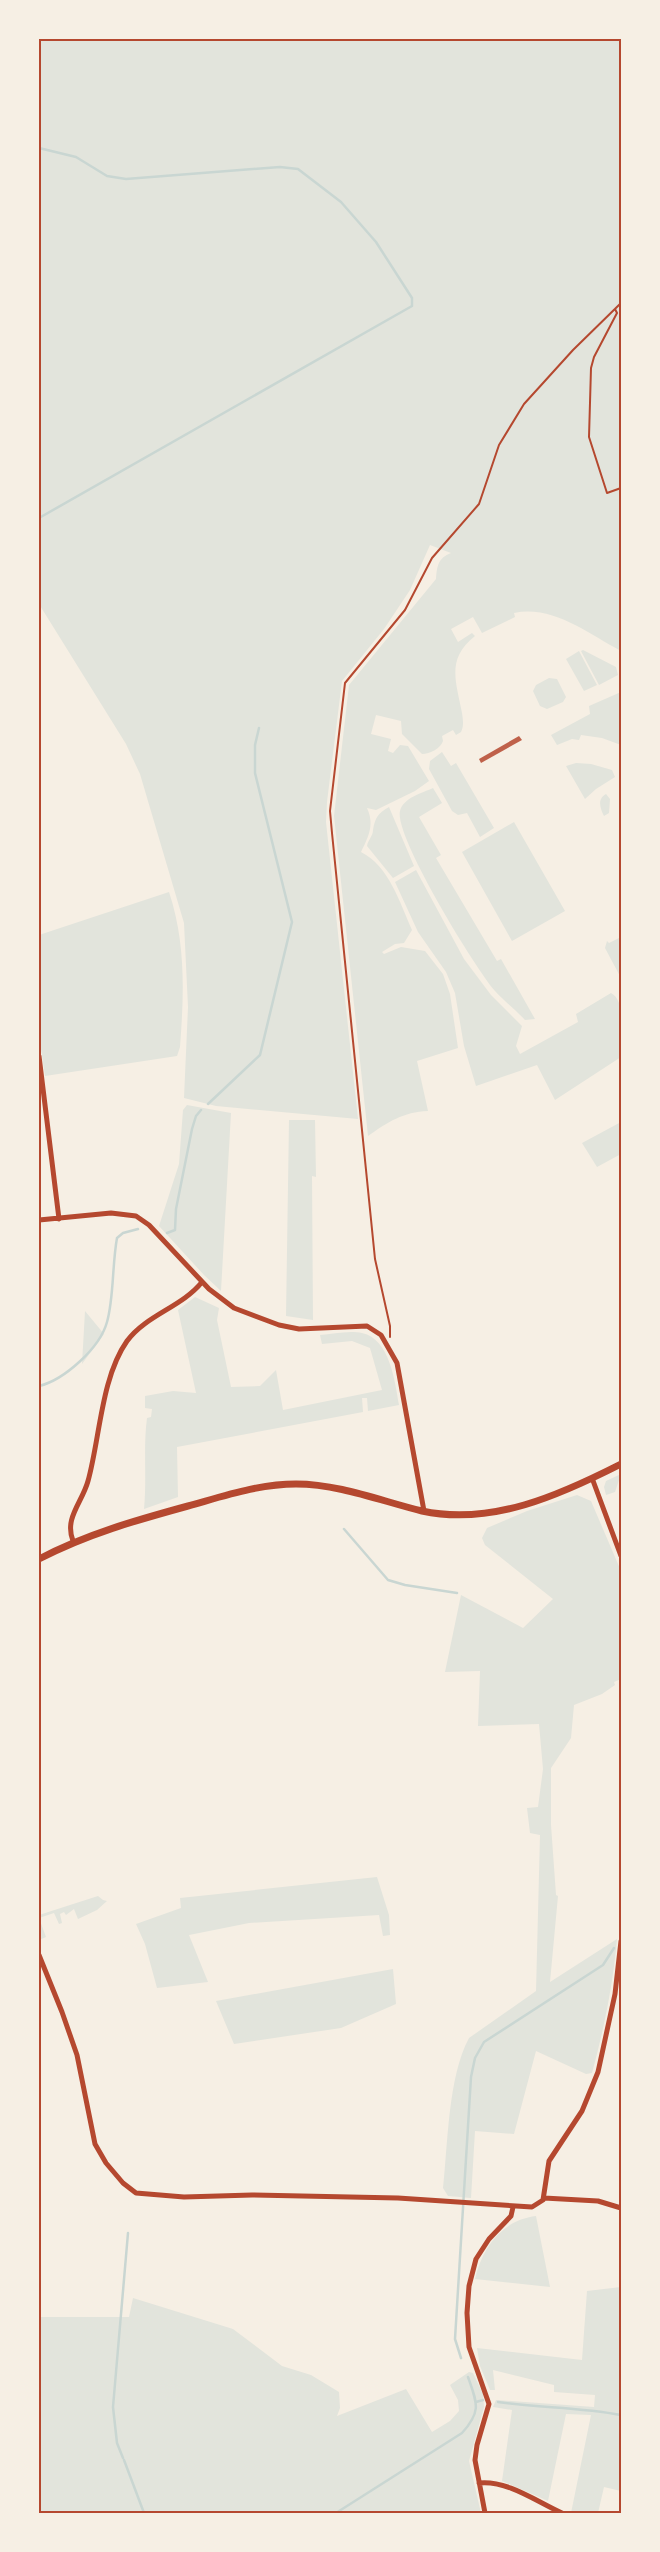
<svg xmlns="http://www.w3.org/2000/svg" width="660" height="2552" viewBox="0 0 660 2552" font-family="Cabin,sans-serif">
<style>
.green{fill:#e2e4dc}
.lines{fill:none;stroke-linecap:round;stroke-linejoin:round}
.stream{stroke:#c9d6d2;stroke-width:2.5}
.building{fill:#bf614a}
.path{stroke:#b5482f;stroke-width:2}
.minor{stroke:#b5482f;stroke-width:5}
.tertiary{stroke:#b5482f;stroke-width:7}
.neatline{fill:none;stroke:#b5482f;stroke-width:2}
</style>
<rect width="100%" height="100%" fill="#f6efe4"/>
<path class="green" d="M39 39H621V404L619 414 621 427V651C587 633 553 605 514 613L515 617 482 633 473 617 451 629 458 642 472 633 475 636C446 659 456 681 462 713 463 720 464 726 461 732L456 735 453 730 442 736 443 741C441 748 430 754 422 754L402 734 401 721 376 715 371 734 391 739 388 751 393 753 400 745 408 746 429 781 415 791 376 810 367 808C375 825 368 837 361 852 389 866 400 903 412 930L404 943 395 944 382 952 384 954 401 947 425 951 443 974 450 994 458 1048 417 1061 428 1111C403 1112 388 1122 368 1136L334 816 349 685 436 579C437 566 438 558 451 553L430 545 410 590 384 629 342 681 327 802 326 822 358 1119 216 1106 184 1098 188 1007 184 923 140 774 126 744 39 604Z
M583 650 616 667 618 675 599 685 581 651Z
M579 651 597 685 584 691 566 659Z
M549 678 557 679 566 697 563 702 547 709 540 706 533 691 536 685Z
M621 692V745L602 738 581 735 579 740 572 739 557 745 551 735 590 714 589 706Z
M442 752 451 766 456 763 494 828 480 837 467 813 458 815 452 811 429 769 430 761Z
M576 763 591 764 612 770 615 777 596 789 585 799 566 766Z
M433 788 442 803 419 817 441 855 436 858 497 961 501 959 535 1019 525 1020C516 1010 504 1001 495 991 475 968 394 836 400 811 403 798 422 793 433 788Z
M606 794 610 799 609 813 604 816C600 808 597 799 606 794Z
M389 807 414 866 393 878 367 846C368 840 373 836 373 830 375 818 378 813 389 807Z
M514 822 565 911 512 941 462 852Z
M416 870 464 959 491 995 522 1026 516 1046 520 1054 578 1022 576 1014 611 993C627 1001 621 1040 621 1057L555 1100 537 1065 476 1086 464 1046 455 993 446 972 418 932 395 882Z
M169 892C186 943 184 994 180 1047L177 1056 45 1076 39 1036V935Z
M621 937V978L605 948 607 941 609 943Z
M187 1105 231 1113 221 1291 204 1275 159 1226 179 1164 183 1110Z
M289 1120H315L316 1177 312 1176 313 1320 286 1316Z
M621 1122V1154L597 1167 582 1143Z
M195 1297 219 1308 217 1320 231 1387 260 1386 276 1370 283 1410 382 1390 370 1348 352 1341 322 1344 320 1335C333 1334 349 1330 362 1333 390 1339 395 1382 399 1405L368 1411 367 1398H362L363 1412 177 1447 178 1497 144 1509C147 1478 143 1448 147 1418L151 1417 152 1409 145 1408V1396L173 1391 196 1393 178 1310Z
M85 1311 104 1334 82 1364Z
M621 1474 615 1492 606 1495 604 1487 606 1481Z
M577 1495 591 1501 621 1571V1679L614 1682 615 1685 602 1694 574 1705 571 1738 551 1768V1825L556 1895 558 1896 550 1982 617 1939C613 1985 604 2029 592 2073L586 2074 536 2051 514 2134 475 2131 471 2198 448 2196 443 2188C448 2143 448 2077 469 2038L536 1991 540 1835 530 1833 527 1808 538 1807 543 1769 539 1724 478 1726 480 1671 445 1672 461 1595 523 1628 553 1599 485 1545 482 1538 487 1528 527 1511Z
M377 1877 389 1915 390 1935 383 1936 379 1915 249 1923 189 1935 208 1982 157 1988 145 1944 136 1924 181 1908 180 1898Z
M98 1896 103 1900 107 1901 97 1910 78 1919 74 1909 66 1915 64 1912 60 1914 62 1923 59 1924 54 1913 39 1918 46 1937 39 1940V1915Z
M393 1969 396 2004 341 2028 234 2044 216 2001Z
M536 2216 550 2287 475 2279C482 2248 502 2220 536 2216Z
M621 2287V2491L604 2487 598 2513H571L591 2415 566 2414 548 2501 502 2481 512 2410 493 2407 496 2400 594 2407 595 2395 554 2392V2385L493 2370 495 2390H490L480 2366 477 2348 582 2360 587 2291Z
M133 2298 233 2329 282 2366 311 2375 339 2392 340 2408 337 2416 406 2389 432 2432 450 2421 459 2411 458 2400 450 2385 469 2372 473 2373 483 2394 484 2407 469 2461 481 2513H39V2317H129Z"/>
<g class="lines">
<path class="stream" d="M39 148 76 157 107 176 126 179 280 167 298 169 341 202 376 242 412 298V306L39 518
M208 1104 260 1055 292 922 255 773V745L259 728
M167 1233 175 1230 176 1209 192 1129 196 1116 201 1110
M39 1386C64 1380 100 1348 107 1322 114 1298 112 1265 117 1238L123 1233 138 1229
M344 1529 388 1580 405 1585 457 1593
M461 2358 455 2339 471 2077 475 2058 484 2042 603 1965 614 1948
M476 2402 483 2400
M498 2402C539 2408 580 2407 621 2415
M123 2458 117 2443 113 2407 128 2233
M124 2460 144 2513
M336 2513 462 2433C482 2411 477 2403 468 2377"/>
</g>
<path class="building" d="M519 736 522 740 481 763 479 759Z"/>
<g class="lines">
<path class="path" d="M615 309 617 313 594 357 591 368 589 437 607 493 621 488
M390 1337V1326L375 1259 332 833 330 811 345 683 405 610 432 558 479 504 499 445 524 404 573 350 621 303"/>
<path class="minor" d="M39 1056 59 1219
M39 1220 111 1213 136 1216 149 1225 209 1289 234 1308 279 1325 299 1329 367 1326 381 1335 397 1363 424 1511
M592 1478 621 1556
M73 1541C64 1518 82 1503 88 1481 100 1438 101 1378 127 1341 146 1315 182 1307 202 1282
M39 1955 62 2012 77 2055 95 2144 106 2163 123 2183 136 2193 184 2197 252 2195 398 2198 532 2207 543 2200 549 2161 582 2111 598 2072 615 1994 621 1941
M544 2198 598 2201 621 2208
M479 2483C508 2480 537 2502 562 2513
M485 2513 475 2460 477 2445 489 2404 469 2347 467 2313 469 2286 476 2259 489 2239 511 2216 513 2207"/>
<path class="tertiary" d="M39 1559C87 1534 137 1520 188 1506 224 1496 259 1484 296 1484 339 1484 381 1501 422 1511 492 1526 560 1495 621 1464"/>
</g>
<rect width="660" height="2552" fill="none" stroke="#f6efe4" stroke-width="80"/>
<rect x="40" y="40" width="580" height="2472" class="neatline"/>
</svg>
